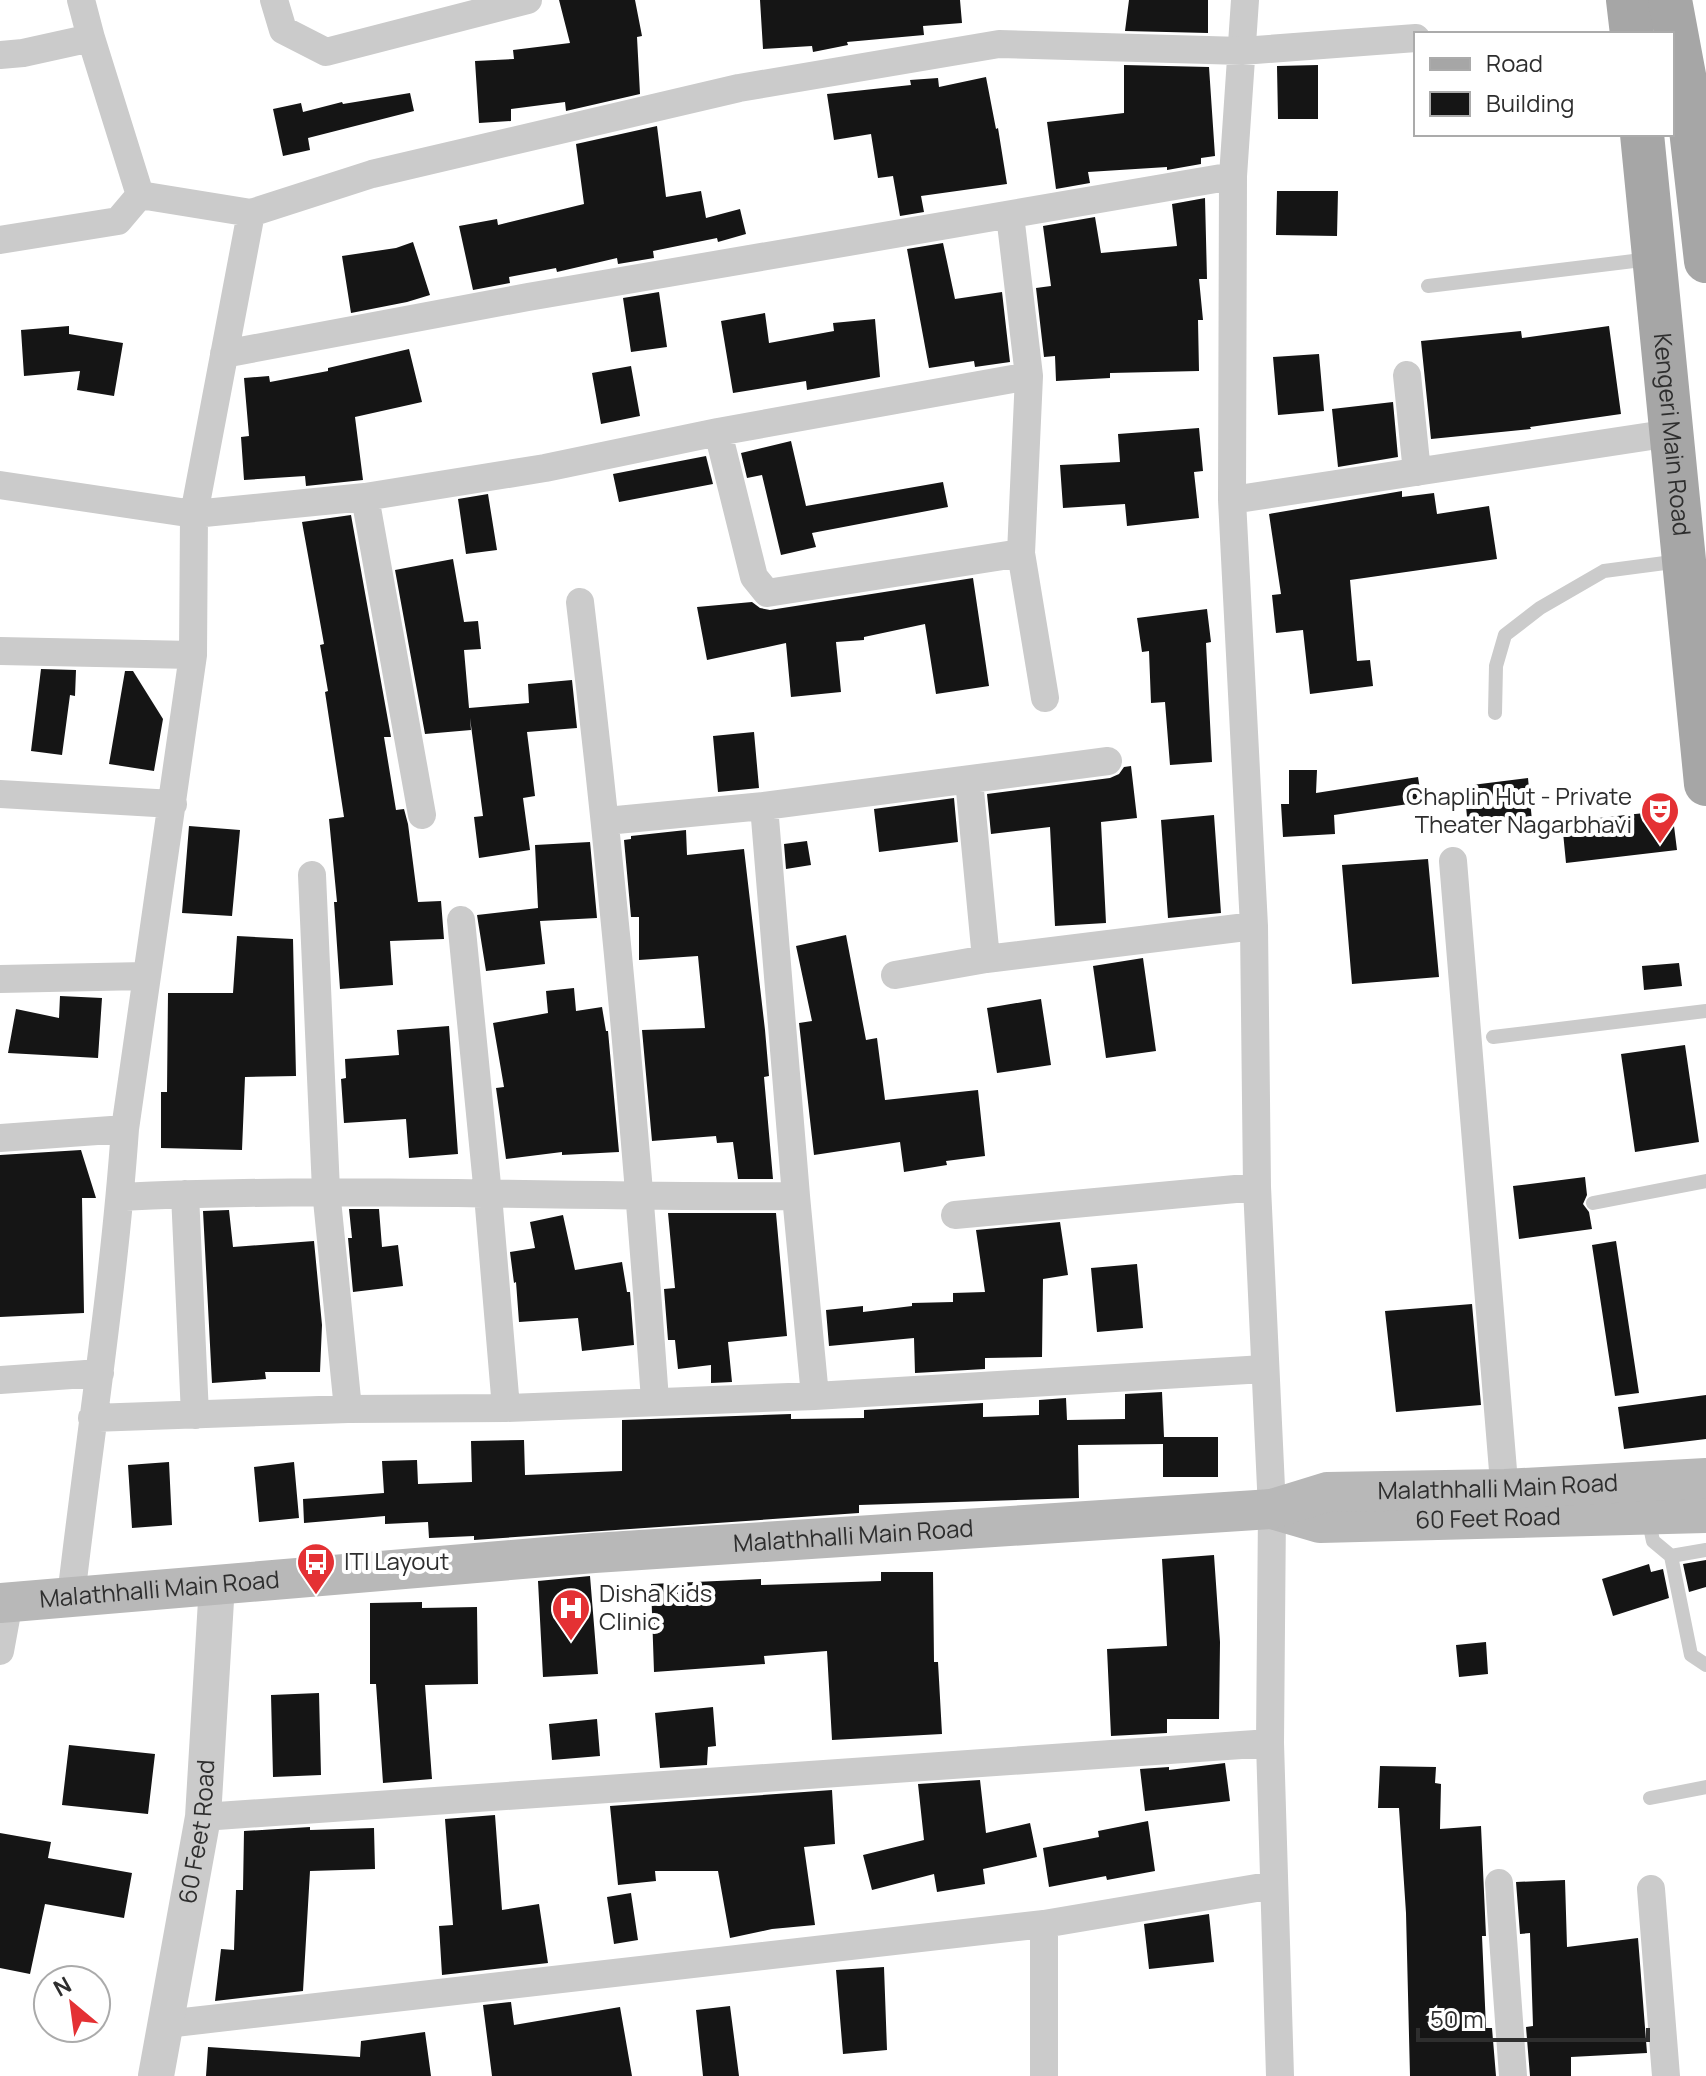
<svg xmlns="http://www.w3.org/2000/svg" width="1706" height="2076" viewBox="0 0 1706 2076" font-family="Manrope,sans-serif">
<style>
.building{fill:#151515}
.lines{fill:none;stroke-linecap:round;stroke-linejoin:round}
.service{stroke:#cbcbcb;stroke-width:14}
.minor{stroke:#cbcbcb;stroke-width:28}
.tertiary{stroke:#cbcbcb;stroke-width:36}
.secondary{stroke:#b8b8b8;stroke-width:40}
.primary{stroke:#a6a6a6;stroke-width:44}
.labels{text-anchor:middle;stroke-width:8;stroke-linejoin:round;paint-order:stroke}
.street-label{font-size:24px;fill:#2e2e2e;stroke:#fff}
.poi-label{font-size:24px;fill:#2e2e2e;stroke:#fff;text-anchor:start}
</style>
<rect width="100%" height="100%" fill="#fff"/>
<path class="building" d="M559 0H635L642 36 637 37 640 94 566 111 565 102 511 109V121L479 123 475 61 514 59 513 50 570 43Z
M760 0H960L962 23 923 26 924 35 847 42 848 45 813 52 812 46 763 49Z
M1129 0H1208V33L1125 31Z
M1124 65 1209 67 1215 156 1201 158V164L1167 170V167L1088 172 1090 183 1056 189 1047 122 1124 113Z
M1318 65V119H1278L1277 66Z
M986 77 996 129 998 128 1007 184 921 196 924 212 900 216 893 176 878 178 871 134 834 140 827 94 911 85 910 80 938 78 939 87Z
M410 93 414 111 308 138 310 150 283 156 273 109 301 103 303 112 342 102 343 104Z
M657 126 666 197 701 191 706 218 740 209 746 234 718 242 717 238 653 251 654 258 618 264 617 258 557 272 556 268 509 277 510 283 473 290 459 226 497 219 498 225 584 204 576 144Z
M1277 191H1338L1337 236 1276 235Z
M1205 198 1207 279H1199L1203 320H1198L1199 371 1110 373V378L1056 381 1055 356 1044 357 1036 288 1051 286 1043 226 1095 217 1101 253 1177 246 1172 204Z
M413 242 430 295 407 302 351 313 342 256 396 248Z
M943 243 955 299 1002 292 1010 362 975 367 974 361 929 368 907 249Z
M659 292 667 347 631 352 623 298Z
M765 313 769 343 834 331 833 323 875 319 880 377 807 390 806 381 733 393 721 321Z
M69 326V334L123 343 114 396 77 390 80 371 24 376 21 330Z
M1609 326 1621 414 1530 427 1531 429 1431 439 1421 341 1521 331 1522 338Z
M409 349 422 402 355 417 363 480 306 486 305 476 244 480 241 437 249 436 244 378 269 376 270 382 328 371V368Z
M1319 354 1324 411 1278 415 1273 357Z
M631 366 640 416 601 424 592 373Z
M1393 402 1398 457 1338 467 1332 409Z
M1199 428 1203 471 1194 472 1199 518 1127 526 1125 504 1063 508 1060 465 1120 462 1118 434Z
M791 441 806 506 943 482 948 507 812 533 816 547 781 555 762 475 747 478 741 453Z
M706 456 713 484 619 502 613 474Z
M1402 491V497L1434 493 1437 514 1489 506 1497 559 1350 580 1357 661 1370 660 1373 686 1310 694 1303 630 1276 633 1272 595 1281 594 1269 514Z
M488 494 497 550 466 554 458 499Z
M351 515 391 737H384L396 810 404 809 408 824 418 902 441 901 444 939 390 941 393 985 340 989 334 902H337L329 819 344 817 325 692 328 691 320 645 324 644 302 522Z
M453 559 464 622 478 621 481 649 464 650 469 708 529 703 528 684 572 680 577 728 527 732 535 796 523 798 530 850 479 858 474 817 483 816 470 718 471 730 425 734 395 570Z
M973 578 989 686 936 694 925 624 864 637V640L836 642 841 692 791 697 786 643 707 660 697 607 752 602 760 608 770 610Z
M1207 609 1211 642 1206 643 1212 762 1170 765 1165 702 1151 703 1149 651 1142 652 1137 618Z
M41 669 76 670 75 696 70 695 62 755 31 751Z
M125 671H133L163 719 154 771 109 764Z
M754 732 759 788 718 792 713 736Z
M1131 766 1137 818 1101 822 1106 923 1055 926 1050 827 991 834 987 794 1110 778 1119 774 1124 767Z
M1289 770H1317L1316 793 1418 777 1422 802 1334 815 1335 834 1283 837 1281 804H1289Z
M1528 778 1532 821 1468 827 1464 786Z
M954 798 958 842 879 852 874 809Z
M1672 810 1677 850 1566 863 1562 822Z
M1214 815 1221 913 1168 918 1161 820Z
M189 826 240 830 232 916 182 913Z
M686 830 687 855 744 849 765 1030 769 1076 764 1077 773 1179H738L733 1142 717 1143 716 1136 652 1141 642 1030 705 1028 698 956 639 960V917H631L624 840 631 839V836Z
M807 841 811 865 786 869 784 844Z
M590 842 597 918 540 921 545 964 486 971 477 915 538 908 535 845Z
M1428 859 1439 977 1352 984 1342 865Z
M846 935 866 1040 877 1038 885 1100 978 1090 985 1156 946 1161 947 1165 904 1172 900 1142 814 1155 799 1023 812 1021 796 946Z
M237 936 293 939 296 1076 245 1077 242 1150 161 1148V1092H167L168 993H233Z
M1143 958 1156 1051 1106 1058 1093 966Z
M1679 963 1682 986 1644 990 1642 966Z
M574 988 576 1011 602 1007 606 1031H608L619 1152 562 1155V1152L506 1159 496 1088 504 1087 493 1023 548 1013 546 991Z
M60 996 102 998 98 1058 8 1053 16 1009 59 1018Z
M1041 999 1051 1065 997 1073 987 1008Z
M449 1026 458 1154 409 1158 406 1119 344 1123 341 1079 346 1078 345 1059 399 1055 397 1030Z
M1685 1045 1699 1142 1635 1152 1621 1054Z
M81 1150 96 1198H82L84 1313 0 1317V1155Z
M1585 1177 1587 1195 1583 1204 1589 1212 1592 1229 1519 1239 1513 1186Z
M349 1209H379L382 1247 398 1245 403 1286 353 1292 348 1238H352Z
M229 1210 233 1247 314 1241 322 1325 320 1372H265L266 1379 212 1383 203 1211Z
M668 1213H776L787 1336 728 1342 732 1382 711 1383V1365L678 1369 675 1340H668L664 1289 675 1288Z
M563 1215 575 1270 622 1262 627 1292H630L634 1345 582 1351 578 1318 519 1322 516 1282 514 1283 510 1252 535 1248 530 1222Z
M1060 1222 1068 1275 1043 1279 1042 1357 985 1358V1369L915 1373 914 1338 829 1346 826 1310 863 1306V1312L912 1306V1303L953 1302V1293L985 1292 976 1230Z
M1616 1241 1639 1393 1615 1396 1592 1245Z
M1137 1264 1143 1328 1097 1332 1091 1268Z
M1472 1304 1481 1405 1396 1412 1385 1311Z
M1162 1392 1164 1437H1218V1477H1163V1444L1078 1445 1079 1498 859 1505V1513L474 1540V1536L429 1538 428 1522 385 1524V1516L304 1523 303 1499 384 1493 382 1461 417 1460 418 1484 472 1482 471 1441 524 1440 525 1475 622 1471V1420L791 1414V1419L864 1418V1410L983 1403V1417L1039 1415V1400L1066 1398 1067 1420 1125 1419V1394Z
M1706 1395V1439L1624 1449 1618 1407Z
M169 1462 172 1525 132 1528 128 1465Z
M294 1462 299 1518 259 1522 254 1467Z
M1214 1555 1220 1642 1219 1719H1167V1733L1111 1736 1107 1649 1167 1646 1162 1559Z
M1706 1560V1587L1689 1592 1683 1564Z
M1649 1564 1651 1572 1663 1569 1669 1598 1613 1616 1602 1579Z
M881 1572H933L934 1662H938L942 1734 832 1740 827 1651 764 1656 765 1664 654 1672 651 1584 761 1579V1585L881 1581Z
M590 1576 598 1674 543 1677 538 1581Z
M422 1602V1608L477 1607 478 1684 425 1685 432 1779 383 1783 376 1684H370V1603Z
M1486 1642 1488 1674 1459 1677 1456 1645Z
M319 1693 321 1775 273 1777 271 1695Z
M713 1707 716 1746 708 1747 707 1765 660 1768 655 1713Z
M597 1719 600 1756 552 1760 549 1724Z
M69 1745 155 1754 148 1814 62 1805Z
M1225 1763 1230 1801 1145 1811 1140 1769 1169 1767V1770Z
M1380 1766 1436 1767 1435 1783 1441 1784 1440 1829 1481 1826 1486 1936H1482L1486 2028H1492L1496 2076H1410L1406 1913 1399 1808H1378Z
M980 1780 986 1833 1030 1823 1037 1857 983 1869 985 1884 937 1892 934 1874 872 1890 863 1855 924 1840 918 1784Z
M832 1790 835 1844 804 1847 815 1925 772 1929 730 1938 718 1871H655L656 1881 618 1885 610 1806Z
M495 1815 502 1910 539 1904 548 1963 442 1975 439 1926 453 1925 445 1819Z
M1148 1821 1155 1871 1107 1880 1106 1876 1049 1887 1043 1848 1099 1837 1098 1831Z
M310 1827V1830L374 1828 375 1869 310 1871 303 1991 215 2001 221 1949 234 1950 236 1890H243L244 1831Z
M0 1833 51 1842 48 1858 132 1873 124 1918 45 1904 30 1974 0 1968Z
M1565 1880 1567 1947 1638 1938 1647 2053 1571 2057V2076H1530L1526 2027 1533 2026 1530 1933 1520 1934 1516 1882Z
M631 1893 638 1940 614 1944 607 1897Z
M1209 1914 1214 1962 1149 1969 1144 1924Z
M884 1967 887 2050 843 2054 836 1970Z
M511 2002 514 2025 620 2007 632 2076H492L483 2005Z
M730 2006 739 2076H703L696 2010Z
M425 2032 431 2076H206L208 2047 360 2057 361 2041Z"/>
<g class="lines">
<path class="service" d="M1428 286 1650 259
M1495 713 1496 666 1505 635 1540 608 1604 571 1680 561
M1493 1037 1706 1011
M1593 1203 1706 1181
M1648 1517 1653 1541 1671 1556 1691 1655 1706 1665
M1671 1556 1706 1550
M1650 1798 1706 1787"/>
<path class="minor" d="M274 0 283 30 326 52 528 0
M1245 0 1233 176 1232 500 1254 926 1257 1187 1272 1509 1270 1743 1280 2076
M91 38 140 195 251 213 372 174 739 88 999 44 1242 51 1416 38
M0 55 23 53 91 38 81 0
M1010 215 1029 376 1021 553
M0 240 118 221 140 195
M224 354 528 297 1233 176
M1407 375 1417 472
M718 432 754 577 767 593 1021 553 1045 698
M0 485 194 514 365 497 545 468 718 432 1029 376
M365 497 422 815
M1232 500 1671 433
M580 602C612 868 636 1134 655 1400
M0 651 193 655
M969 780 986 959
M0 794 173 804
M764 806 1108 761
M606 821 764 806 796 1196
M1453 861 1506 1507
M312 875 326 1190 348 1409
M461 920 488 1195 506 1408
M895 975 986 959 1254 926
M0 979 145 976
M0 1138 125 1129
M185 1194 195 1415
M120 1197C346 1186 571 1198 796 1196L815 1396
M955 1215 1257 1187
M0 1380 100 1373
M92 1418 348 1409 506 1408 815 1396 1264 1369
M71 1597C89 1441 114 1286 125 1129L193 655 194 514 251 213
M0 1651 9 1602
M203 1817 1270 1743
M1499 1883 1513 2076
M1651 1889 1666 2076
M166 2024 1044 1924 1274 1885
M1044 2076V1924"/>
<path class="tertiary" id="s1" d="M156 2076 203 1817 217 1584"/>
<g class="secondary">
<path id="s2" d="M1272 1509 1320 1523 1706 1513"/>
<path id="s3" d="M0 1603 594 1553 1272 1509 1327 1492 1505 1489 1706 1478"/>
</g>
<g class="primary">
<path d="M1628 0 1632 34"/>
<path d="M1670 0 1686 86 1706 261"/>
<path id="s4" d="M1642 134 1706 784"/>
</g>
</g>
<defs>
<symbol id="theatre-pin" viewBox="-11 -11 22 30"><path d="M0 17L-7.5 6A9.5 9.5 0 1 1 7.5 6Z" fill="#e43134" stroke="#fff"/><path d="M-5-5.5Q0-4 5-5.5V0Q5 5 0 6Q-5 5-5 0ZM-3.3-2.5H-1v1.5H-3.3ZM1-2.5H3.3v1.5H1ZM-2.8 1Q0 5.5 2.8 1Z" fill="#fff"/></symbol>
<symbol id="bus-pin" viewBox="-11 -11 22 30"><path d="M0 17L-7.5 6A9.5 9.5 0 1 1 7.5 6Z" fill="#e43134" stroke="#fff"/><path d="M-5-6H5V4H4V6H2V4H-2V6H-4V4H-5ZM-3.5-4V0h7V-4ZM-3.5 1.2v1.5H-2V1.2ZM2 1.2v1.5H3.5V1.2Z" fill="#fff"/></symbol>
<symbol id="hospital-pin" viewBox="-11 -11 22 30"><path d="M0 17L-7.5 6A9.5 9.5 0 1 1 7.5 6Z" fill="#e43134" stroke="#fff"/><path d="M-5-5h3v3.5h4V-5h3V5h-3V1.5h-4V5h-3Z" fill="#fff"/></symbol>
</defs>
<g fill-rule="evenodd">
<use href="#theatre-pin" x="1638" y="789" width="44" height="60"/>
<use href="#bus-pin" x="294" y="1540" width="44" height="60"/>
<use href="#hospital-pin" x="549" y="1586" width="44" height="60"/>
</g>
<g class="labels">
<g class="street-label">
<text dy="8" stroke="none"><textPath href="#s4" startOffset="302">Kengeri Main Road</textPath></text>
<text dy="8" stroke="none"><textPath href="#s3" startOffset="1504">Malathhalli Main Road</textPath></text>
<text dy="8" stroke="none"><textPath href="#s2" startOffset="218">60 Feet Road</textPath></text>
<text dy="8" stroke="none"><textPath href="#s3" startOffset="856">Malathhalli Main Road</textPath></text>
<text dy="8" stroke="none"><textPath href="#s3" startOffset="160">Malathhalli Main Road</textPath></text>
<text dy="8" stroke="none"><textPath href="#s1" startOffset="248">60 Feet Road</textPath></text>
</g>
<g class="poi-label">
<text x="1632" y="805" text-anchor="end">Chaplin Hut - Private<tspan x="1632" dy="28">Theater Nagarbhavi</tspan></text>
<text x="344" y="1570">ITI Layout</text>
<text x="599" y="1602">Disha Kids<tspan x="599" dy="28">Clinic</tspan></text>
</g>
</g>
<rect x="1414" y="32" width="260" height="104" fill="#ffffff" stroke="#ababab" stroke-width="2"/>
<rect x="1430" y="58" width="40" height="12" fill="#a6a6a6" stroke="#ababab" stroke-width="2"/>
<text x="1486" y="72" font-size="24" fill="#2e2e2e">Road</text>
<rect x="1430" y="92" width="40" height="24" fill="#151515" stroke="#ababab" stroke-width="2"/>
<text x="1486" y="112" font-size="24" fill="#2e2e2e">Building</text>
<g transform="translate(72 2004) rotate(331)"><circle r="38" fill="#ffffff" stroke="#ababab" stroke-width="2"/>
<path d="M0-6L14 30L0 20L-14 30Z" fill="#e43134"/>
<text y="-12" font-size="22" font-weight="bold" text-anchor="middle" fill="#2e2e2e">N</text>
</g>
<path d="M1418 2028v12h230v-12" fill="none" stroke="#2e2e2e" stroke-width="4"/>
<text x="1430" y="2028" font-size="24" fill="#2e2e2e" stroke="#ffffff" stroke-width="6" paint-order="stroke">50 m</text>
</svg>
